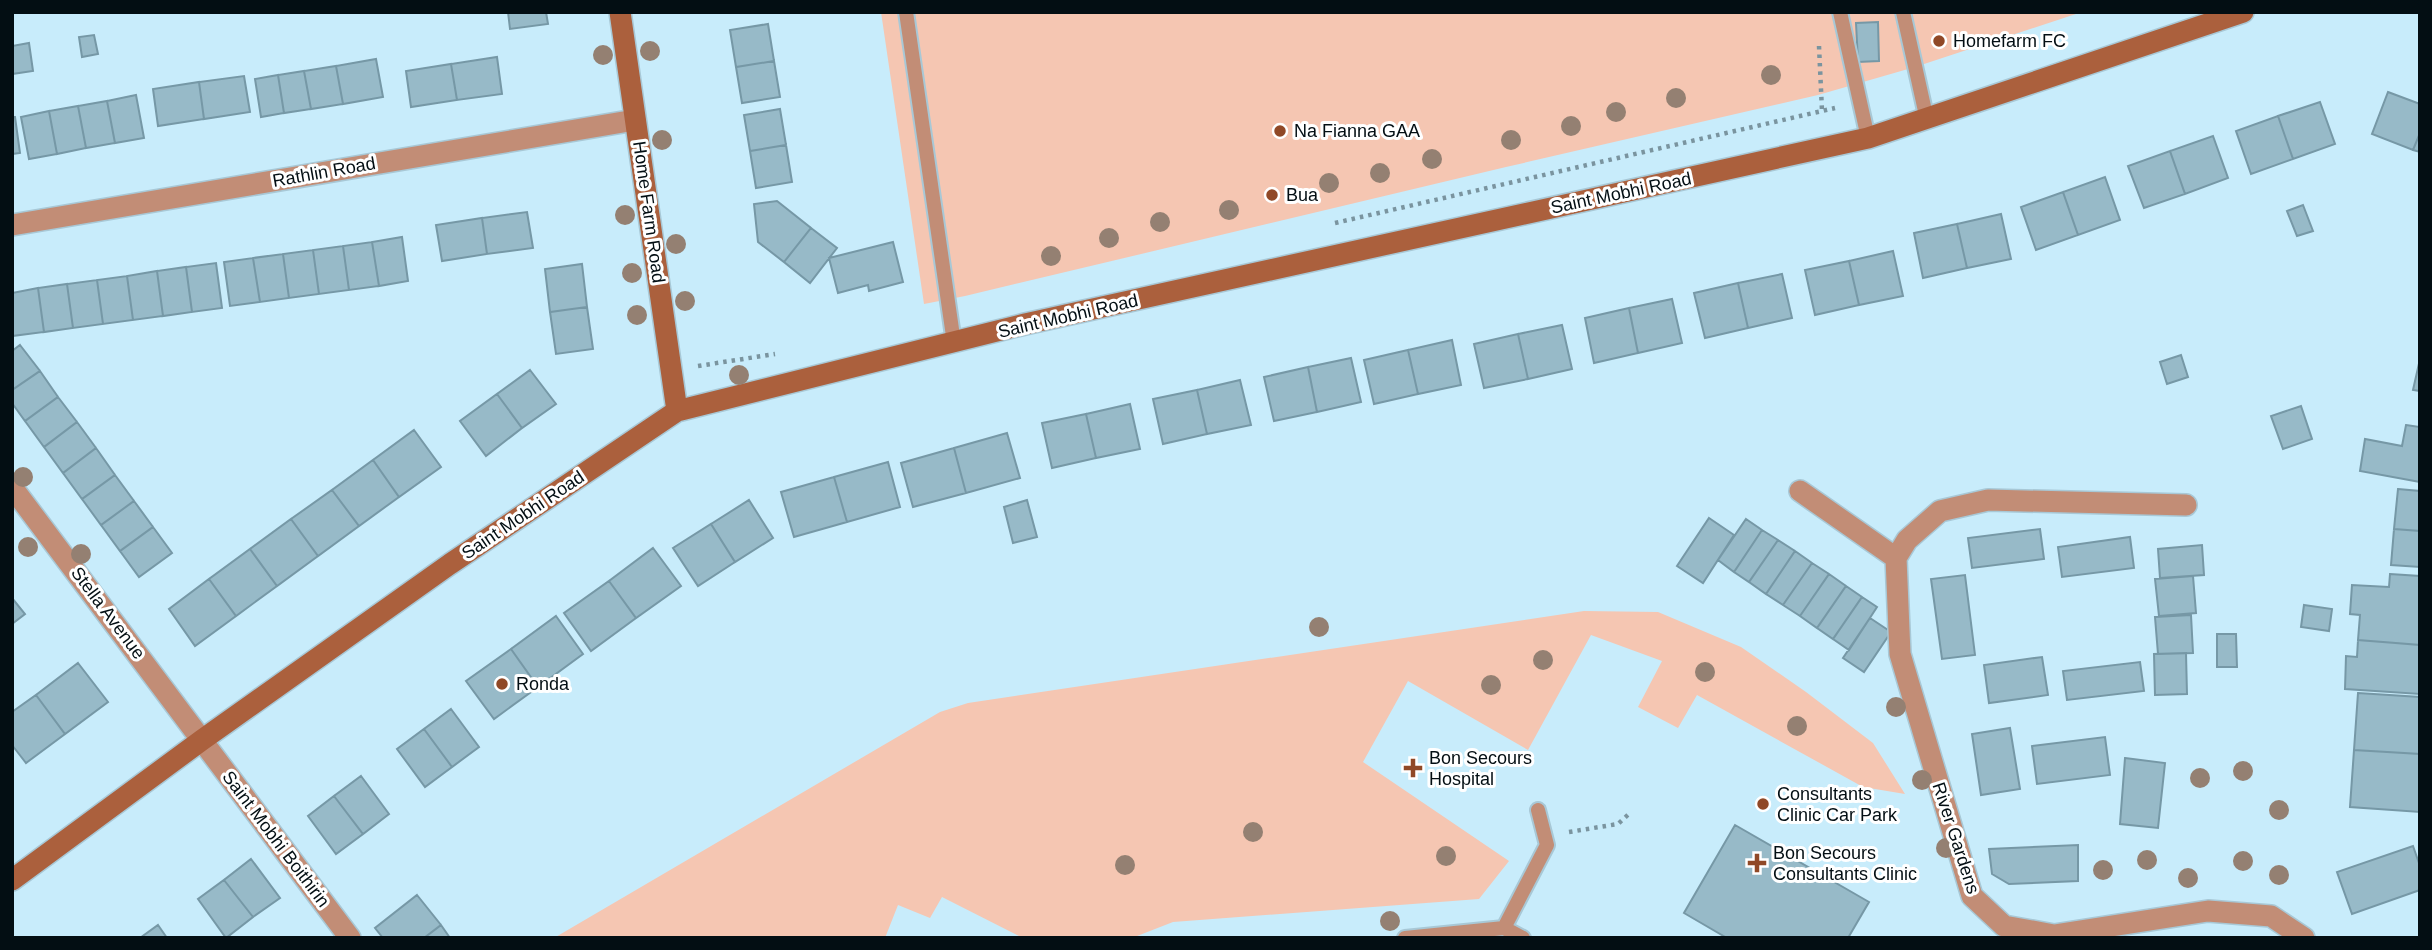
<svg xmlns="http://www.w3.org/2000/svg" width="2432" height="950" viewBox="0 0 2432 950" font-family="Helvetica,sans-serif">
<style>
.green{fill:#f5c6b2}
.building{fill:#97bac8;stroke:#7698a6;stroke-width:2}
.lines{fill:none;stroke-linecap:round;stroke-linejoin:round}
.lane-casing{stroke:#a8c8d6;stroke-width:18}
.street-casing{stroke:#a8c8d6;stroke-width:24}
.secondary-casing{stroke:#a8c8d6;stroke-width:24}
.path{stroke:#7a949f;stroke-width:4.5;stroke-dasharray:3.5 5;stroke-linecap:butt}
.lane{stroke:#c28d76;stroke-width:14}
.street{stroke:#c28d76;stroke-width:21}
.secondary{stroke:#ab603d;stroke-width:21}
.tree{fill:#948072}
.poi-dot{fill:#904826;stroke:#fff;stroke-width:2.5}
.labels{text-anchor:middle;stroke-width:6;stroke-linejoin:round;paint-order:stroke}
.poi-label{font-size:18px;fill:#030e13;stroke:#fff;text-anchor:start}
.street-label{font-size:18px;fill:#030e13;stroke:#fff}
</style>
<rect width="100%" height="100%" fill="#c8ecfb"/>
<path class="green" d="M881 12H2082L1915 67 1818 95 1506 167 965 296 924 304Z
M1584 611 1658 612 1741 647 1806 692 1873 743 1905 794 1863 787 1697 695 1678 728 1638 707 1662 661 1591 635 1528 750 1408 681 1363 762 1509 861 1479 899 1173 922 1132 938H1023L942 897 930 918 898 905 885 938H554L940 712 968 703Z"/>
<path class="building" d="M508 12H546L548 24 510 29Z
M1878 22 1879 61 1858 62 1856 23Z
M768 24 774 61 736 67 730 30Z
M94 35 98 54 82 57 79 37Z
M29 43 33 71 12 74V46Z
M497 57 502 94 457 100 451 64Z
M376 59 383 97 343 104 336 66Z
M774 61 780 97 742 103 736 67Z
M451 64 457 100 411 107 406 71Z
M336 66 343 104 311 109 304 71Z
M304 71 311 109 284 113 278 75Z
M278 75 284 113 261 117 255 79Z
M244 76 250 112 204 119 199 82Z
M199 82 204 119 158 126 153 89Z
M2388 92 2420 104V133L2413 150 2372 134Z
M136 95 144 138 115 143 107 101Z
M107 101 115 143 86 148 78 106Z
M2320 102 2335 144 2293 159 2278 116Z
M78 106 86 148 57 154 49 111Z
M780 109 786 145 750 151 744 115Z
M49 111 57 154 29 159 21 117Z
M2278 116 2293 159 2251 174 2236 131Z
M12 117H15L20 153 12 154Z
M2420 133V152L2413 150Z
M2213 136 2228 178 2185 194 2170 151Z
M786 145 792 182 756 188 750 151Z
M2170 151 2185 194 2144 208 2128 166Z
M2105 177 2120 220 2078 235 2063 192Z
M2063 192 2078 235 2036 250 2021 207Z
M777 201 811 228 784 262 758 242 754 204Z
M2303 205 2313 231 2297 236 2287 211Z
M527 212 533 248 487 254 482 218Z
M2001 214 2011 259 1967 268 1957 224Z
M482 218 487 254 442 261 436 225Z
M1957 224 1967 268 1923 278 1914 233Z
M811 228 837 248 810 283 784 262Z
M402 237 408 281 379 286 372 242Z
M372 242 379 286 349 290 343 246Z
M893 242 903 282 869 291 868 285 838 293 829 258Z
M343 246 349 290 319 294 313 250Z
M313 250 319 294 289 298 283 254Z
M1893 251 1903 296 1859 305 1849 261Z
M283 254 289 298 260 302 253 258Z
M253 258 260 302 230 306 224 262Z
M1849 261 1859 305 1815 315 1805 270Z
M216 263 222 308 192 312 186 267Z
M582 264 587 307 550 312 545 269Z
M186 267 192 312 163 316 157 271Z
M157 271 163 316 133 320 127 276Z
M1782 274 1792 318 1748 328 1738 283Z
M127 276 133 320 103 324 97 280Z
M97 280 103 324 73 328 67 284Z
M1738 283 1748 328 1705 338 1694 293Z
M67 284 73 328 44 332 38 288Z
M38 288 44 332 12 336V293Z
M1672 299 1682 343 1638 353 1629 308Z
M587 307 593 349 556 354 550 312Z
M1629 308 1638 353 1594 363 1585 318Z
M1562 325 1572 369 1528 379 1518 334Z
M1518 334 1528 379 1484 388 1474 344Z
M1452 340 1461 385 1418 394 1408 350Z
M20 345 40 371 12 390V351Z
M1408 350 1418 394 1374 404 1364 360Z
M2181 355 2188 377 2167 384 2160 362Z
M1351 358 1361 402 1317 412 1308 367Z
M2420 359V391L2413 390Z
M1308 367 1317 412 1274 421 1264 377Z
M530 370 556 404 522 428 497 394Z
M40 371 58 397 25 421 12 403V390Z
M1240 380 1251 425 1207 434 1197 390Z
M1197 390 1207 434 1163 444 1153 399Z
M497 394 522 428 486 456 460 421Z
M58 397 77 422 44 447 25 421Z
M1130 404 1140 449 1096 458 1086 414Z
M2301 406 2312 439 2283 449 2271 416Z
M1086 414 1096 458 1052 468 1042 423Z
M77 422 96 448 63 473 44 447Z
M2406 425 2420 427V482L2360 471 2365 439 2402 446Z
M414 430 441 467 399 497 373 460Z
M1007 433 1020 478 966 493 954 448Z
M96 448 115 475 82 499 63 473Z
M954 448 966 493 913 507 901 463Z
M373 460 399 497 359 526 332 490Z
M888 462 900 507 847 522 834 477Z
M115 475 134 501 101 525 82 499Z
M834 477 847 522 794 537 781 492Z
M2398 489 2420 491V531L2394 529Z
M332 490 359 526 318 556 291 519Z
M749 500 773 538 735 562 711 524Z
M1027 500 1037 537 1013 543 1004 507Z
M134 501 153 527 120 551 101 525Z
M1709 518 1734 535 1703 583 1677 566Z
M291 519 318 556 277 586 250 549Z
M1746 519 1762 530 1734 572 1718 560Z
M711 524 735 562 698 586 673 548Z
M153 527 172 553 139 577 120 551Z
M2040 529 2044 559 1972 568 1968 538Z
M2394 529 2420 531V567L2391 565Z
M1762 530 1778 540 1749 582 1734 572Z
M2130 537 2134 568 2062 577 2058 547Z
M1778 540 1795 551 1766 594 1749 582Z
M2202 545 2204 575 2160 578 2158 549Z
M653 548 681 586 636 618 609 581Z
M250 549 277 586 236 616 209 579Z
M1795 551 1812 563 1783 605 1766 594Z
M1812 563 1829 574 1800 616 1783 605Z
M1829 574 1846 586 1817 628 1800 616Z
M2390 574 2420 576V645L2358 640 2360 615 2350 614 2352 585 2389 587Z
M1965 575 1975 655 1942 659 1931 579Z
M2193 576 2196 613 2159 616 2155 579Z
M209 579 236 616 195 646 169 609Z
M609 581 636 618 591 651 564 613Z
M1846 586 1862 597 1833 639 1817 628Z
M1862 597 1877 607 1849 650 1833 639Z
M12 598 25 614 12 624Z
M2304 605 2332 609 2329 631 2301 627Z
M2191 615 2193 653 2158 654 2155 617Z
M556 616 583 654 538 687 511 649Z
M1870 618 1891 632 1864 672 1843 658Z
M2217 634H2236L2237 667H2217Z
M2358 640 2420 645V694L2345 689 2346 656 2357 657Z
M511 649 538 687 494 719 466 681Z
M2186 653 2187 694 2155 695 2154 654Z
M2042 657 2048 695 1989 703 1984 665Z
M2140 662 2144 691 2067 700 2063 671Z
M78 663 108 702 65 734 36 695Z
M2358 693 2420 697V754L2354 750Z
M36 695 65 734 26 763 12 745V712Z
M451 709 479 747 452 767 424 729Z
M2010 728 2020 789 1981 795 1972 734Z
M424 729 452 767 425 787 397 749Z
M2105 737 2110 775 2037 784 2032 746Z
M2354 750 2420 754V812L2350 807Z
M2125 758 2165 763 2158 828 2120 824Z
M361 776 389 814 363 834 334 796Z
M334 796 363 834 336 854 308 816Z
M1735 825 1869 902 1848 938H1727L1684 913Z
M2078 845V881L2009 884 1992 874 1989 849Z
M2413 846 2420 866V890L2352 914 2337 872Z
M251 859 280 898 253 917 224 880Z
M224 880 253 917 226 938 198 899Z
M417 895 441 925 424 938H383L375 928Z
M158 925 167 938H140Z
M441 925 450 938H424Z"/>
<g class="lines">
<defs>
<path id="lane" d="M906 12 954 343
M1840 12 1868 138
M1903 12 1927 120
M1504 928 1547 845 1538 810
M1405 938 1504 928 1523 938"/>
<path id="street" d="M12 225 635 120
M12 487 350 938
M1800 491 1896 558
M2186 505 1988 500 1940 511 1907 540 1896 558 1900 654 1972 896 2004 926 2054 935 2208 911 2271 916 2304 938"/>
<path id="secondary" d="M620 12 677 411
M12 880 202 740 450 564 677 411 1025 324 1868 138 2243 12"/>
</defs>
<use href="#lane" class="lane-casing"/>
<use href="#street" class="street-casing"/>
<use href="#secondary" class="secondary-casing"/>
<path class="path" d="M1819 46 1822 111
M1335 223 1835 108
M698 366 775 354
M1569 832 1618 824 1631 812"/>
<use href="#lane" class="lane"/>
<use href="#street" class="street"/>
<use href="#secondary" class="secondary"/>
</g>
<g class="tree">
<circle cx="650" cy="51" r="10"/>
<circle cx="603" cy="55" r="10"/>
<circle cx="1771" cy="75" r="10"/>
<circle cx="1676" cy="98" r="10"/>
<circle cx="1616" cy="112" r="10"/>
<circle cx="1571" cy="126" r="10"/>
<circle cx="662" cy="140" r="10"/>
<circle cx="1511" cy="140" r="10"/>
<circle cx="1432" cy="159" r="10"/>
<circle cx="1380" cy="173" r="10"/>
<circle cx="1329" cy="183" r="10"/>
<circle cx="1229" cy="210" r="10"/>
<circle cx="625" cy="215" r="10"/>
<circle cx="1160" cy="222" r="10"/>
<circle cx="1109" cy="238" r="10"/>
<circle cx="676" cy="244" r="10"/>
<circle cx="1051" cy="256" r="10"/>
<circle cx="632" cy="273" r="10"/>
<circle cx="685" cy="301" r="10"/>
<circle cx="637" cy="315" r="10"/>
<circle cx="739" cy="375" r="10"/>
<circle cx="23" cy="477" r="10"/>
<circle cx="28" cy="547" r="10"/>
<circle cx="81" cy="554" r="10"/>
<circle cx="1319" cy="627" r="10"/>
<circle cx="1543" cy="660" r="10"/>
<circle cx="1705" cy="672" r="10"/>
<circle cx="1491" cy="685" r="10"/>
<circle cx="1896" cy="707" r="10"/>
<circle cx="1797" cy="726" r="10"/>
<circle cx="2243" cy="771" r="10"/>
<circle cx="2200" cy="778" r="10"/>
<circle cx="1922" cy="780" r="10"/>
<circle cx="2279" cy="810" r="10"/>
<circle cx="1253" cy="832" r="10"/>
<circle cx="1946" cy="848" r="10"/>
<circle cx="1446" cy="856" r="10"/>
<circle cx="2147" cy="860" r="10"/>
<circle cx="2243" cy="861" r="10"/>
<circle cx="1125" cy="865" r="10"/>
<circle cx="2103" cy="870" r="10"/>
<circle cx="2279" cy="875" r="10"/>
<circle cx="2188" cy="878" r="10"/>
<circle cx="1390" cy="921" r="10"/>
</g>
<g class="poi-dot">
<circle cx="1939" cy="41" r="7"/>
<circle cx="1280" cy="131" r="7"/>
<circle cx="1272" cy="195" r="7"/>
<circle cx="502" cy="684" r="7"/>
<path d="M1409.5 757.5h7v7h7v7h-7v7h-7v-7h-7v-7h7z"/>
<circle cx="1763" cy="804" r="7"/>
<path d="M1753.5 852.5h7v7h7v7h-7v7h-7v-7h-7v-7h7z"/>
</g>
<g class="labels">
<g class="poi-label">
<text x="1953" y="47">Homefarm FC</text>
<text x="1294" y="137">Na Fianna GAA</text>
<text x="1286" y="201">Bua</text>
<text x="516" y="690">Ronda</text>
<text x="1429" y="764">Bon Secours<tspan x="1429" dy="21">Hospital</tspan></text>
<text x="1777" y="800">Consultants<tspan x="1777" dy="21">Clinic Car Park</tspan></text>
<text x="1773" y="859">Bon Secours<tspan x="1773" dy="21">Consultants Clinic</tspan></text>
</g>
<g class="street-label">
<text transform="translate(324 172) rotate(-10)" y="6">Rathlin Road</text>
<text transform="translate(1621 193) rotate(-12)" y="6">Saint Mobhi Road</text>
<text transform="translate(649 212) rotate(82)" y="6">Home Farm Road</text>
<text transform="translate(1068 316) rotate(-13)" y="6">Saint Mobhi Road</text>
<text transform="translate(523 515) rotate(-34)" y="6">Saint Mobhi Road</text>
<text transform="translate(108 613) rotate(53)" y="6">Stella Avenue</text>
<text transform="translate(1956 838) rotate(72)" y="6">River Gardens</text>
<text transform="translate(276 839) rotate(53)" y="6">Saint Mobhi Boithirin</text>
</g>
</g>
<rect width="2432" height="950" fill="none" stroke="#030e13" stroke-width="28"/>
</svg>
